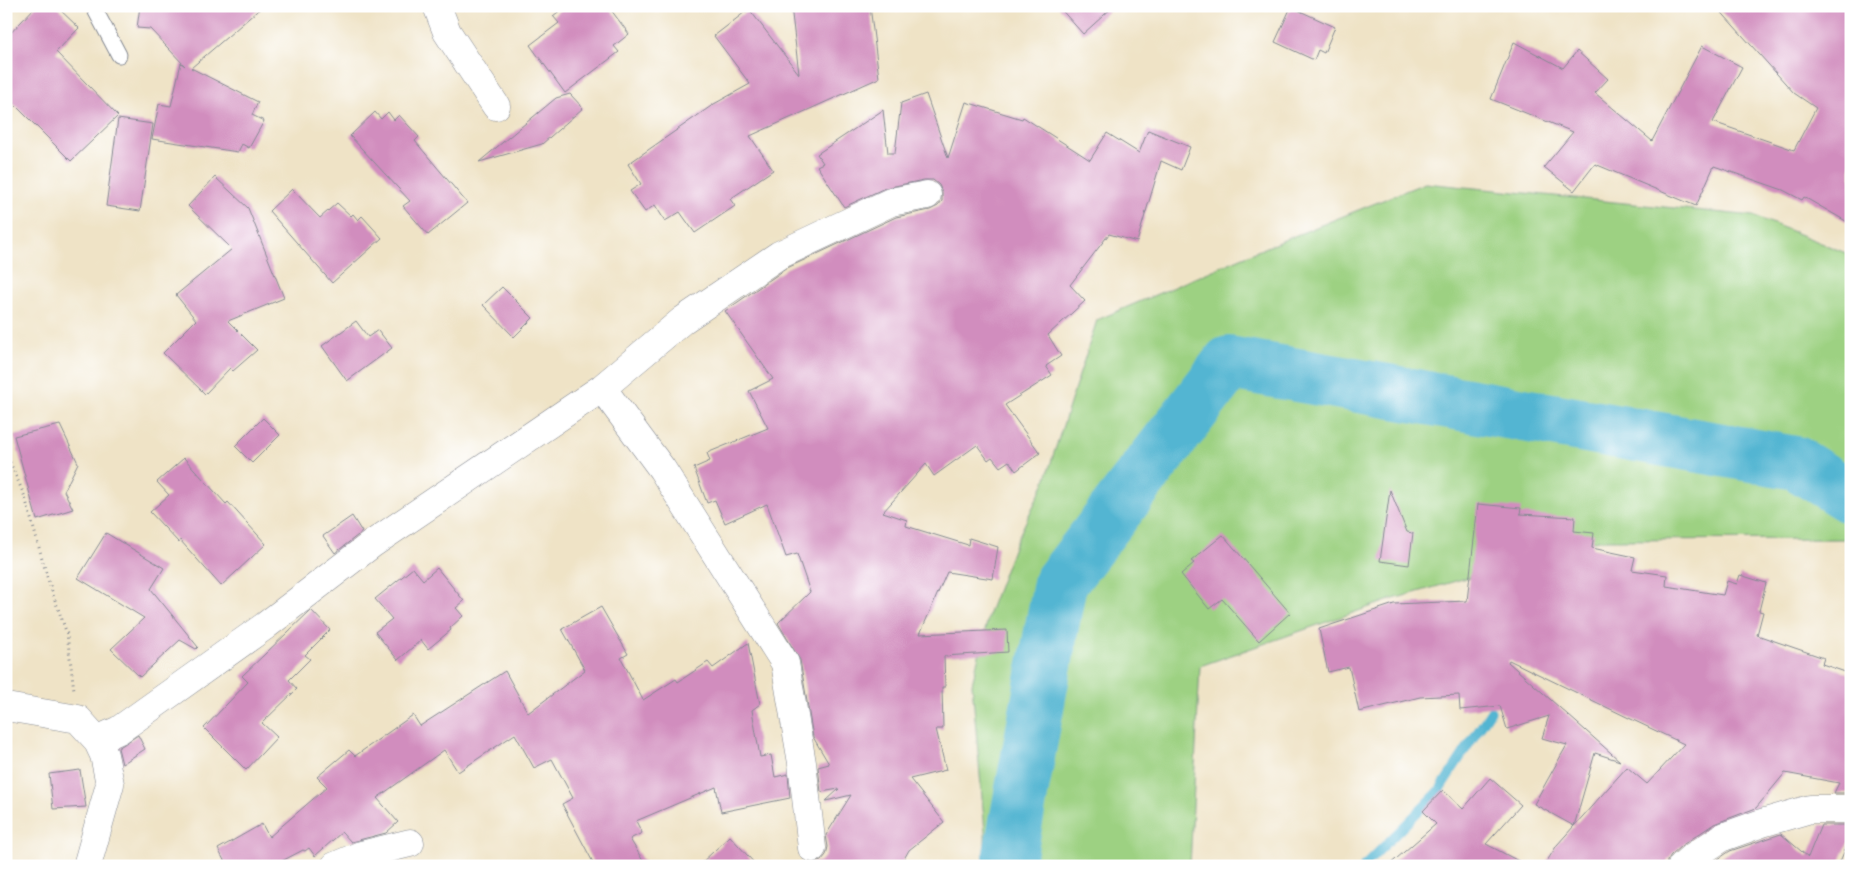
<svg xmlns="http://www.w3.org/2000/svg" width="1857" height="872" viewBox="0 0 1857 872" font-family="'Gentium Book Plus',serif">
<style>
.green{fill:#9dd182;stroke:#5c8070}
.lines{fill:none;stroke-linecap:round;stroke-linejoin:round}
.stream{stroke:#53b5d2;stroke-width:9}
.river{stroke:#53b5d2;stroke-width:54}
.building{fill:#d18dbe;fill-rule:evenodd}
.service-casing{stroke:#858992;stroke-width:17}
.minor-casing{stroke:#858992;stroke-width:29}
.path{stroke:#858992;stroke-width:3;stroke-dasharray:1 4;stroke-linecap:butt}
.service{stroke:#fff;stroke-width:15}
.minor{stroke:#fff;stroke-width:28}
</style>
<rect width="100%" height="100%" fill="#fff"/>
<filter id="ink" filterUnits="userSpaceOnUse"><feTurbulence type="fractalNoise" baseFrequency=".02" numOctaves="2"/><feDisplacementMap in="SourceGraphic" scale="10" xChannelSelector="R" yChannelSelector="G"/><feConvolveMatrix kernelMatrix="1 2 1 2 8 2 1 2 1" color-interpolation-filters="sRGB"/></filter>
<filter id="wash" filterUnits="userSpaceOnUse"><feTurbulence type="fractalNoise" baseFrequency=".0096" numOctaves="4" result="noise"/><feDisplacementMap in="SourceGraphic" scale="20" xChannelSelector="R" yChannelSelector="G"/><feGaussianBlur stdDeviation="1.12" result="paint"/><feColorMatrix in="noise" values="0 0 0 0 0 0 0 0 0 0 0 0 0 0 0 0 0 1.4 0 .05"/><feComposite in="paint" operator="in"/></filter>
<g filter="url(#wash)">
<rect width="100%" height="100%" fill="#efe3c6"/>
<path class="green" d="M1425 183 1754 216 1851 255V539L1598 540 1390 600 1200 666 1190 866H985V832L972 684 990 610 1015 544 1044 484 1097 320 1262 249Z"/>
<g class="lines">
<path class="stream" d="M1364 866 1438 792 1491 711"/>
<path class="river" d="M1010 866V854L1060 583 1229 363 1796 463 1851 497"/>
</g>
<g id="blocks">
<path class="building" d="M36 6H56L79 28 56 52 118 116 71 161 6 96V38Z
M140 6H263L191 68 258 102 252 115 264 121 249 148 242 144 238 152 152 139 159 104 171 106 181 63 185 66 150 29 137 28Z
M566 6H608L629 34 614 46 619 52 565 93 530 45 559 23 553 16Z
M791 6H870L879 78 750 136 773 170 730 199 735 206 695 233 680 212 665 221 655 205 645 212 630 191 641 184 628 164 714 104 750 84 714 36 749 9 799 74Z
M1058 6H1114L1083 34Z
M1716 6H1851V224L1804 197 1802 200 1783 190 1714 166 1696 206 1595 164 1574 191 1544 167 1573 132 1491 99 1514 42 1563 68 1577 51 1608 79 1595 93 1652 141 1702 46 1742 67 1713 122 1794 150 1816 108 1794 93Z
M1291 7 1335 27 1324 53 1318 50 1314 60 1275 42Z
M570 94 583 108 542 144 479 162 556 98Z
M926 94 948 158 966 102 1022 119 1023 117 1090 160 1107 133 1139 153 1148 130 1190 147 1181 170 1161 161 1137 242 1109 234 1070 285 1085 301 1048 335 1061 356 1046 366 1052 375 1005 405 1040 453 1016 471 1009 461 1000 467 992 457 988 460 977 445 934 476 926 464 883 512 907 520 906 526 968 545 969 538 998 547 993 579 947 572 920 634 1007 630 1008 652 944 656 945 687H942L943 729H936L946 770 910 779 944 822 909 850 900 866H808L809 863H814L821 861 826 855 828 847 826 835 851 795 826 801 839 789 821 792 818 767 829 764 813 737 800 660 778 623 810 592 797 554 786 557 767 504 725 523 715 500 707 503 694 468 710 461 707 453 768 428 749 391 773 379 725 311 787 268 896 217 930 210 938 206 942 201V192L939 185 933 180H924L885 188 844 207 817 166 823 163 817 154 883 110 888 153H895L901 103Z
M375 112 381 119 388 112 394 120 399 115 419 137 415 141 467 203 428 235 403 206 410 201 350 136Z
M118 119 153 124 140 211 106 206Z
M215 177 248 208 284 298 228 321 257 350 233 371 230 368 205 394 163 353 196 320 176 295 232 249 188 206Z
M292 189 320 218 337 203 351 216 353 214 358 220 362 216 382 238 332 283 269 211Z
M502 287 533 318 514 337 483 305Z
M356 321 368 337 378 330 392 348 347 381 322 346Z
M263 418 280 435 252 463 235 446Z
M60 425 78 463 64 491 73 509 37 520 14 436Z
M184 458 226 504 228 502 266 544 221 586 180 540 179 543 150 512 169 495 157 482Z
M1390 490 1407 532 1413 533 1409 565 1380 561Z
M1478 504 1521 508 1520 514 1575 517 1574 531 1594 533 1592 548 1635 557 1632 570 1667 575 1666 586 1723 595 1727 581 1737 584 1740 575 1766 583 1759 611 1763 612 1757 635 1824 658 1822 664 1851 674V793H1834L1839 783 1785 773 1756 808 1714 824 1681 846 1671 855 1667 861V866H1544L1557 845 1574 826 1534 804 1567 745 1542 738 1549 716 1507 729 1500 706 1460 710 1459 695 1420 697 1359 712 1349 667 1328 672 1319 629 1394 604 1467 601ZM1509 660 1633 720 1684 744 1647 784 1627 767 1574 826 1595 753 1620 761 1508 662Z
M352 516 362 532 335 553 323 536Z
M106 533 164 568 151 589 198 647 196 649 180 640 140 677 111 649 144 618 78 578Z
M1223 535 1290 613 1259 641 1222 599 1209 609 1181 574 1194 563 1191 561Z
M413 568 423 580 437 568 464 601 456 608 463 616 450 628 451 630 428 649 421 640 398 660 375 632 392 619 375 599Z
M601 607 628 654 621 658 643 700 676 679 678 682 708 662 713 668 748 643 760 704 752 710 760 757 771 755 775 777 788 774 790 798 721 812 716 787 636 821 642 833 630 839 646 866H595L562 804 573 798 552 759 534 768 515 734 458 772 444 750 377 798 398 822 386 833 351 842 342 832 315 856 309 848 305 851 303 850 282 861 285 866H227L218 849 262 824 269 837 327 787 317 777 349 750 355 756 413 715 420 726 505 671 528 713 585 670 562 629Z
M311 610 330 630 305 655 310 659 289 680 297 689 262 723 277 737 246 770 204 728 248 682 242 676Z
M138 735 145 749 122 764 118 748Z
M80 770 86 807 53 809 49 774Z
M1490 778 1521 805 1486 844 1528 866H1388L1436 824 1423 811 1443 790 1463 809Z
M1821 825H1851V836L1838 866H1708L1730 851 1781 834 1808 857Z
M730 836 757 866H698Z"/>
</g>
</g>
<g filter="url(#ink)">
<use href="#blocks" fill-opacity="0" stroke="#858992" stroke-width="1"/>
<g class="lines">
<defs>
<path id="service" d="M93 6 119 55"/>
<path id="minor" d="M437 6 447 32 496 106
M602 388 662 469 785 663 802 763 812 848
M6 707 78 719 97 740 104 755 110 784 87 866
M97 740 119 730 265 626 372 544 602 388 683 320 779 255 891 202 927 195
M335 866 361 855 410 843
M1682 866 1691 858 1723 837 1762 823 1810 809H1851"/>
</defs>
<use href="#service" class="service-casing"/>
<use href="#minor" class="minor-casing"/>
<path class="path" d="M6 453 25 497 48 580 67 634 74 690"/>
<use href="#service" class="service"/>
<use href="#minor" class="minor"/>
</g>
</g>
<rect width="1857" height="872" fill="none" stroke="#fff" stroke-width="25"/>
</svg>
